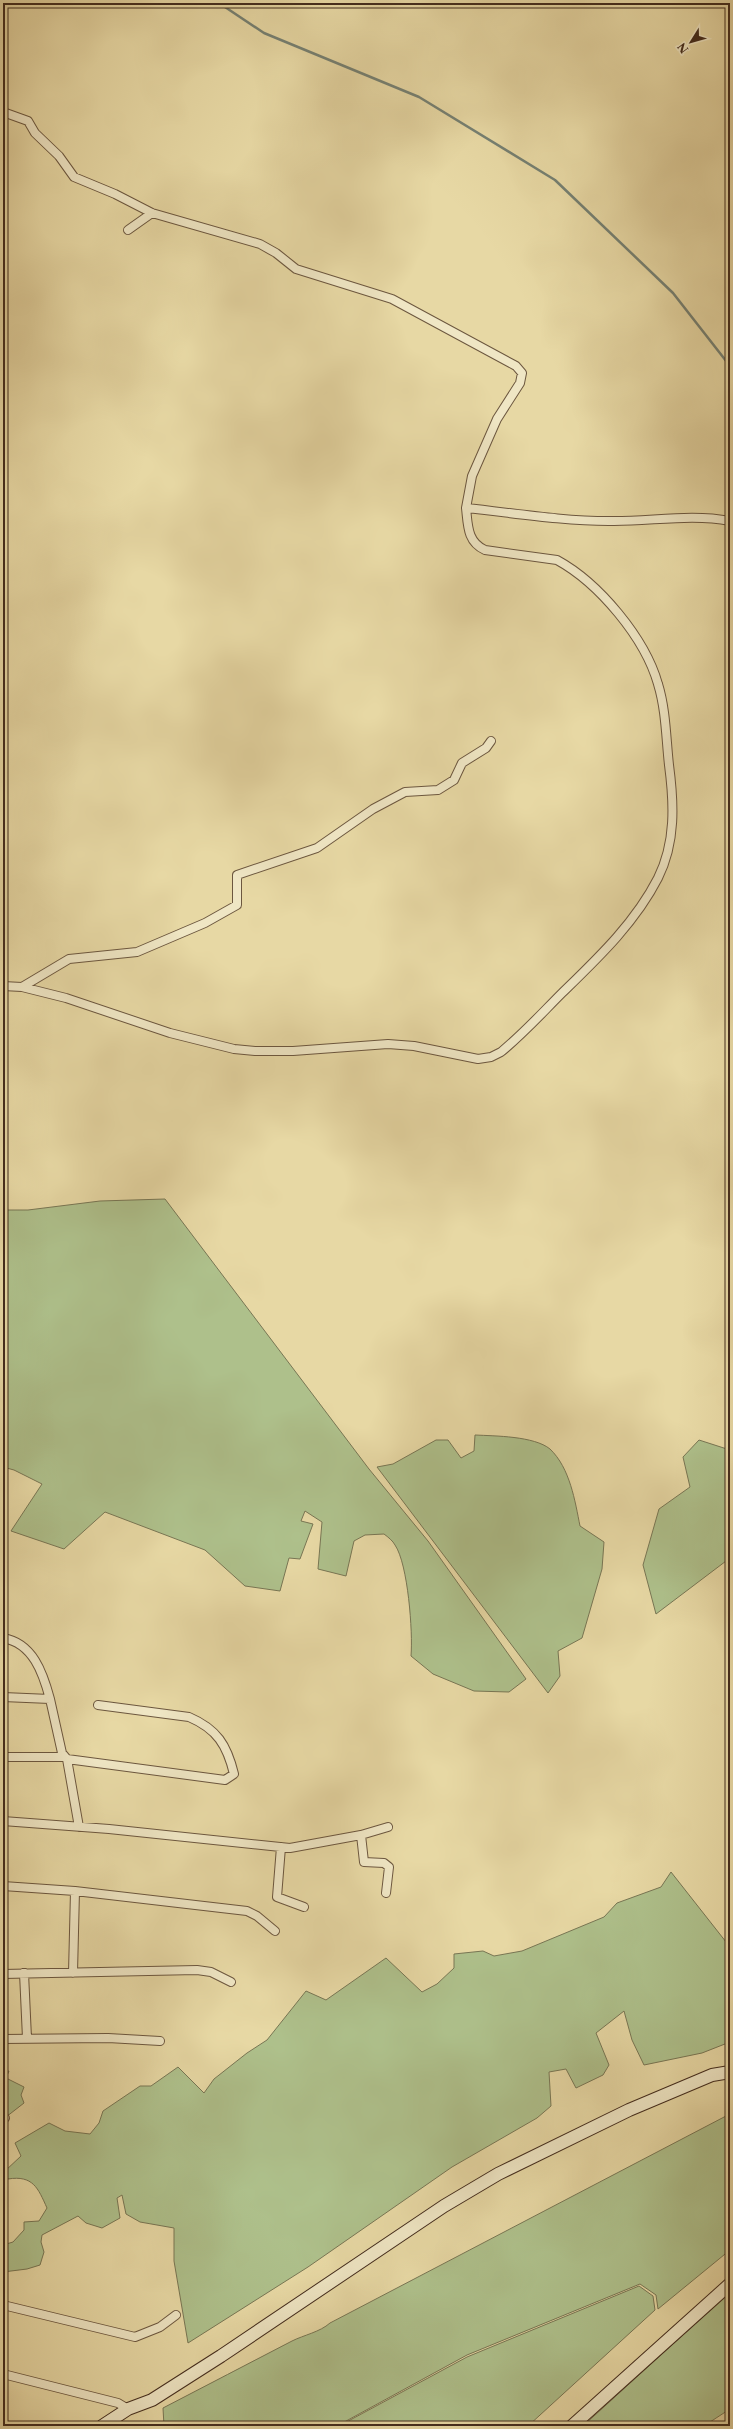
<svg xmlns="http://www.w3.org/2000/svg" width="733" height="2429" viewBox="0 0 733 2429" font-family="'Libre Caslon Text',serif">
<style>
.green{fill:#aec08b;stroke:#787654}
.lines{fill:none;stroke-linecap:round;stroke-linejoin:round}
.stream{stroke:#768173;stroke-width:2.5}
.minor-casing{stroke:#6c573f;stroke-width:10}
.secondary-casing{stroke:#432c1d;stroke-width:14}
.minor{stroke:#efe6c4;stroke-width:8}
.secondary{stroke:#efe6c4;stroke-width:12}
</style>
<rect width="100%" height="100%" fill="#e7d8a4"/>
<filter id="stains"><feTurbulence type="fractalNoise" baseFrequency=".005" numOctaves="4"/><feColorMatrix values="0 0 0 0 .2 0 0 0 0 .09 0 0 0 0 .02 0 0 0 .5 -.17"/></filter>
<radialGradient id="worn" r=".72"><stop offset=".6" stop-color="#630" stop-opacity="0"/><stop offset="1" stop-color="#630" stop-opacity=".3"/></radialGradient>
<path class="green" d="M165 1199 369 1469 428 1541 526 1679 509 1692 474 1691 433 1674 411 1656C413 1632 408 1564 395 1545 393 1541 388 1537 384 1534L365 1535 354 1541 346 1576 318 1569 322 1522 305 1511 301 1521 313 1524 300 1559 289 1558 280 1591 245 1586 205 1550 105 1512 64 1549 11 1531 42 1484 14 1470 3 1467V1210H28L100 1201Z
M475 1435C495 1436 534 1436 550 1449 570 1468 575 1501 580 1526L604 1542 602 1569 582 1638 558 1651 560 1676 548 1693 377 1467 393 1464 436 1440H448L461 1458 474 1451Z
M699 1440 730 1450V1558L656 1614 643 1565 659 1509 690 1487 683 1457Z
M671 1872 730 1947V2042L702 2053 644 2065 632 2040 624 2011 596 2033 609 2065 603 2075 576 2088 566 2069 549 2072 551 2106 537 2118 452 2167 308 2267 188 2343 174 2261V2228L140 2222 126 2214 122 2195 117 2198 120 2218 102 2228 86 2223 78 2216 42 2235 41 2242 44 2252 40 2265 27 2269 3 2272V2245L13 2242 24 2230V2222L39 2221 47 2208C38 2188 33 2175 8 2179L5 2171 21 2156 15 2143 49 2123 65 2131 90 2134 99 2123 103 2111 140 2086H151L178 2067 204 2093 214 2079 247 2053 267 2040 306 1991 326 2000 386 1958 422 1992 437 1984 454 1968V1954L483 1951 494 1956 522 1951 604 1917 617 1903 661 1887Z
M3 2071H9L6 2078 24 2087 21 2095 24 2103 6 2117 3 2114Z
M726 2116 730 2118V2250L658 2309 656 2295 640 2284 467 2355 337 2426H164L163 2408C206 2386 249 2363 292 2341 304 2335 320 2332 330 2323Z
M639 2286 653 2296 655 2310 528 2426H339L467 2357Z
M730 2292V2409L710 2422 688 2424 686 2426H583Z"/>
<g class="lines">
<path class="stream" d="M219 3 264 33 419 97 555 180 673 293 730 366"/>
<defs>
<path id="minor" d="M3 112 28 121 35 133 59 156 74 177 115 194 152 213 260 244 276 253 296 269 392 299 516 366 522 373 520 383 497 419 472 476 466 508
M128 230 152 213
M3 986 22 987 66 998 170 1033 234 1049 255 1051H293L388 1044 414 1046 478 1059 491 1057 501 1052C523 1034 542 1013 562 993 598 958 635 923 658 878 676 842 674 803 669 765 666 738 666 710 658 684 645 638 599 583 557 560L485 550C467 542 468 525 466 508 514 513 561 521 609 521 649 522 690 513 730 521
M22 987 69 959 137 952 205 923 237 905V875L317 848 373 809 405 792 438 790 454 780 462 763 486 748 491 741
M3 1638C33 1643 43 1673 50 1699L3 1697
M50 1699 62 1753 67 1759 225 1780 234 1774C227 1745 217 1729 189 1717L98 1705
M3 1757H64
M67 1759 79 1827
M3 1821 109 1829 290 1848 361 1835 388 1827
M361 1835 364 1862 384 1863 389 1867 386 1893
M281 1847 277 1897 304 1907
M3 1886 75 1891 247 1911 257 1916 275 1931
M24 1973 27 2038
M73 1973 75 1891
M3 1974 197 1970 211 1972 231 1982
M3 2039 108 2038 160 2041
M3 2117 5 2118
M3 2305 135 2337 160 2327 176 2315
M3 2374 118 2403 128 2409"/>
<path id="secondary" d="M102 2426 128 2409 152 2400 221 2356 444 2206 498 2174 629 2110 712 2075 730 2072
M572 2426 730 2284"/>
</defs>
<use href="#minor" class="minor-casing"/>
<use href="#secondary" class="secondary-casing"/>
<use href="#minor" class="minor"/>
<use href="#secondary" class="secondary"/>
</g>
<rect width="733" height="2429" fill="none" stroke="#e7d8a4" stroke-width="16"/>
<rect x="4" y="4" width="725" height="2421" fill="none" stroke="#432c1d" stroke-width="2"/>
<rect x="8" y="8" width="717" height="2413" fill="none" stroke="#432c1d"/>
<g transform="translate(691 42) rotate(233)" stroke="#efe6c4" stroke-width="3" paint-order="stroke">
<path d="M0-3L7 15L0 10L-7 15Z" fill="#432c1d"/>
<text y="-6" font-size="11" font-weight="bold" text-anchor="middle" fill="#432c1d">N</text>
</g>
<rect width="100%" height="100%" filter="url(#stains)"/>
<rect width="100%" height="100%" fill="url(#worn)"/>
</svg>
